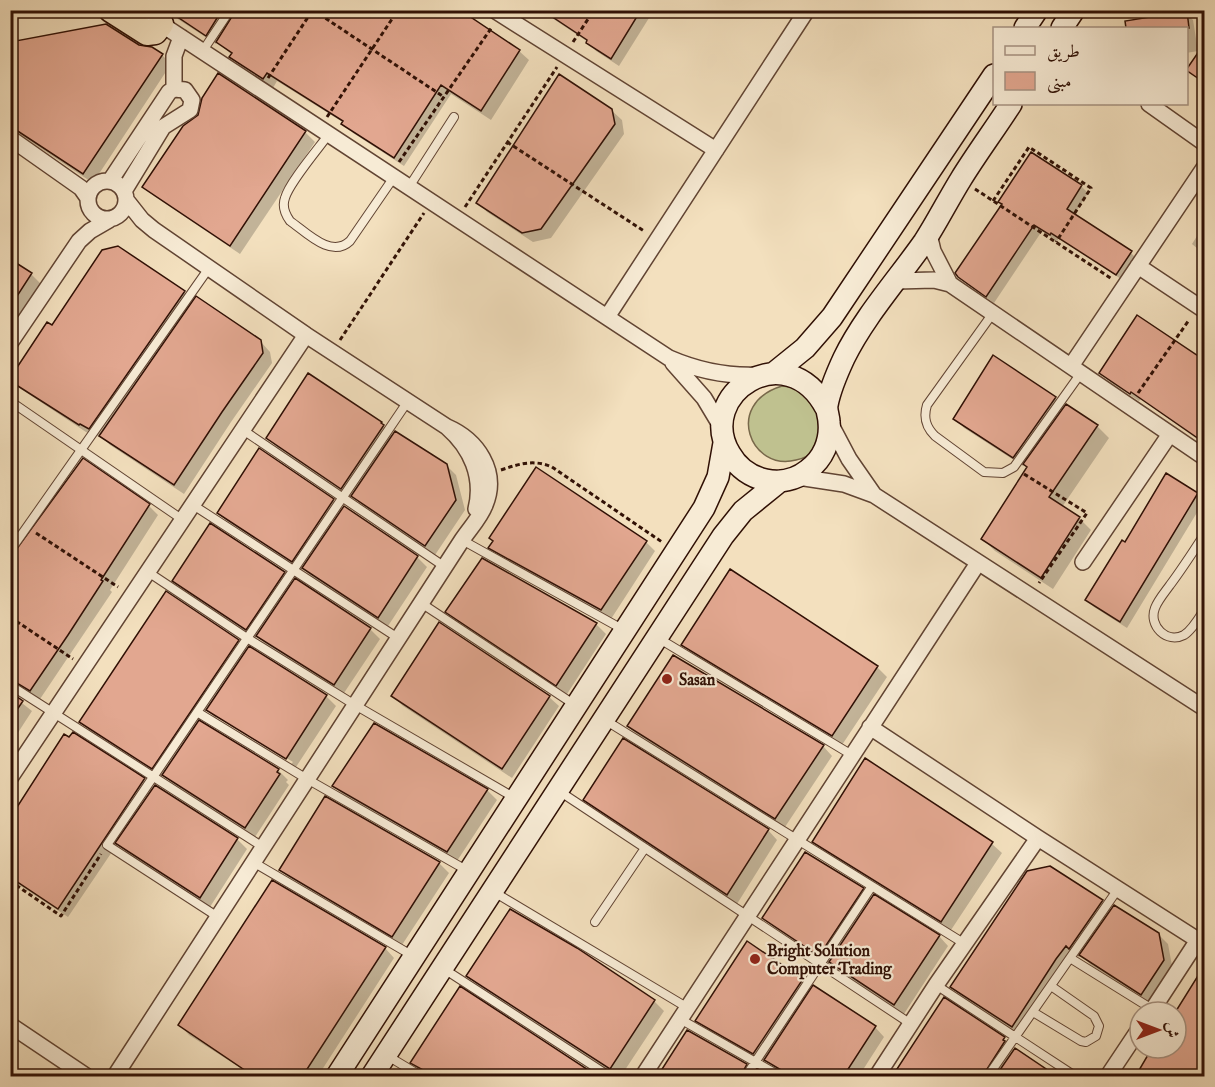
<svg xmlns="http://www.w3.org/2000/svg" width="1215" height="1087" viewBox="0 0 1215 1087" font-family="'IM FELL English',Amiri,serif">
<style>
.green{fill:#bfc18f;stroke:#78684a;stroke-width:1.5}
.shadow{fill:#0003;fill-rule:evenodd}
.building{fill:#e2a790;stroke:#301005;stroke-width:1.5}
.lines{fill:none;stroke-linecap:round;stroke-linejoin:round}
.service-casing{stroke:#614433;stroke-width:10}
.minor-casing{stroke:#614433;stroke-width:18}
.secondary-casing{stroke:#301005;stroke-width:24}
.trunk-casing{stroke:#301005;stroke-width:27}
.path{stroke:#301005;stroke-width:3;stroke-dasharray:4.5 3;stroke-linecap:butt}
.service{stroke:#f7ebd5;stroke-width:8}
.minor{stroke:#f7ebd5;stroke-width:15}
.secondary{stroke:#f7ebd5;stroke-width:21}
.trunk{stroke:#f3e0be;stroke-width:24}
.poi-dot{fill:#8f2418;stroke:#f7ebd5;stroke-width:2}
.labels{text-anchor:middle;stroke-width:4.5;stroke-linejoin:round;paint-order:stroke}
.poi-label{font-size:16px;font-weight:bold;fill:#301005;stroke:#f7ebd5;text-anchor:start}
</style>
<rect width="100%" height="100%" fill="#f3e0be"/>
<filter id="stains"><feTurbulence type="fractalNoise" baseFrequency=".00333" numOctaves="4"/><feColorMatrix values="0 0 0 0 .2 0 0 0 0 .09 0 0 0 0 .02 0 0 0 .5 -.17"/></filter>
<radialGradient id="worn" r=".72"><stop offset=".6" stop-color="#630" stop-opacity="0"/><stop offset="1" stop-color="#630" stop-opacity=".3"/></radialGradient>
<path class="green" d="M782 386C815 388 813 400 824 427 821 435 817 446 812 452 808 457 801 459 796 460 751 472 723 404 782 386Z"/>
<path class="shadow" d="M164 10H457L519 51 529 60 491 120 451 94 404 166 353 133 344 123 277 81 273 88 240 66 231 57 232 55 217 42 216 44Z
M540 10H654L619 66 596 51 588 42Z
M1186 13 1193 20 1198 51 1186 53V28H1131L1130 21Z
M10 44 139 46 162 55 171 64 93 183 10 128Z
M1204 47V82L1188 70Z
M219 75 305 132 315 142 240 254 154 196 144 187 200 116Z
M611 110 622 120 624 134 551 238 533 242 487 212 478 202Z
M1081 186 1088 193 1074 215 1131 253 1138 260 1124 281 1059 238 1057 241 1042 231 994 303 967 284 959 276Z
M1204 225V254L1192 244Z
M117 248 184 292 194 302 260 341 270 352 272 363 231 422 184 494 110 445 100 435 99 437 91 432 89 434 21 389 11 380Z
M10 261 31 274 41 284 10 331Z
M1138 317 1204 363V444L1141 399 1139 401 1110 382 1101 373Z
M309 375 381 423 393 436 446 465 456 475 465 510 435 555 362 505 353 496 351 498 277 448 268 438Z
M1055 398 1065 408 1097 426 1109 438 1062 507 1079 518 1091 530 1053 589 995 551 983 539 1028 468 1025 464 1023 466 964 428 955 418Z
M260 450 333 500 343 510 345 508 417 557 427 567 388 626 313 578 303 568 302 570 228 523 219 513Z
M1197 494 1204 501 1127 628 1094 607 1087 600 1126 544Z
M149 506 158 515 110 590 112 592 40 699 24 689 15 691 13 696 32 711 10 745V561Z
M646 542 655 551 611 619 500 557 490 548Z
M482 560 596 624 606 634 567 694 457 621 447 612Z
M284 573 294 583 370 629 380 639 344 693 267 646 257 636 256 638 184 590 174 581Z
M238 641 248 651 326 696 336 706 296 767 217 720 207 710 199 722 278 770 288 780 286 782 289 785 255 837 173 784 163 775 162 777 91 732 81 722ZM218 716 293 762 291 764 216 718Z
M683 644 877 667 887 677 842 745 692 654Z
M393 696 549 697 559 706 512 778 403 706Z
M374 725 488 791 497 800 457 861 344 796 334 786Z
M628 726 823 746 832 756 785 827 638 736Z
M144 780 154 789 155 787 237 839 247 849 210 907 127 853 118 843 68 917 10 879V820Z
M585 800 768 830 777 840 737 904 595 809Z
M814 841 992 844 1002 853 951 930 823 851Z
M439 863 449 873 402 945 290 879 281 870Z
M863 889 872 899 939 936 948 946 904 1014 840 972 830 962 829 964 773 927 764 918Z
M1102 901 1112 911 1158 934 1168 944 1173 971 1151 1004 1091 965 1081 955 1079 957 1076 955 1022 1036 962 997 952 987Z
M385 948 394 958 318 1076H253L189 1035 180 1025Z
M468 976 654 1001 664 1011 621 1076H618L478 986Z
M1204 979V1076H1137L1154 1048H1176V1014L1197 980Z
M802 980 812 990 875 1027 884 1037 859 1076H787L775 1069 766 1059 764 1063 707 1030 697 1021Z
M944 999 1004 1039 1013 1049 1056 1076H893Z
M412 1062 596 1076H427Z
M746 1065 756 1075 758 1072 766 1076H659Z"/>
<path class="building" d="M167 10H222L206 36Z
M236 10H460L520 50 481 111 441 85 394 158 341 124 343 121 267 73 263 79 229 57 232 53 216 42Z
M542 10H641L611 59 586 43 587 40Z
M1187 11 1189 28H1126L1125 21Z
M106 24 139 45 152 47 163 54 83 174 10 126V42Z
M1204 44V70L1199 79 1186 70Z
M218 73 306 131 230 246 142 187 183 126 198 115 202 98Z
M559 74 612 109 615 124 541 229 522 233 476 203Z
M1031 152 1082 185 1067 209 1132 251 1116 275 1051 233 1050 235 1034 225 986 297 958 277 955 273 1002 204 998 202Z
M118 246 185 291 89 429 80 424 79 425 10 381V378L47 322 52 325 102 250Z
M10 259 32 273 10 307Z
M196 296 261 340 263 353 222 412 174 485 99 436Z
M1137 315 1204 360V431L1199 439 1131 392 1130 394 1099 373Z
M993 355 1056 397 1013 458 953 419Z
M308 373 382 422 381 423 384 425 341 489 266 438Z
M1066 404 1098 425 1049 497 1080 517 1041 578 981 539 1027 467 1023 464Z
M395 431 447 464 456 500 425 546 351 496Z
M259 448 334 499 292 562 217 513Z
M83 458 150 504 101 580 103 581 68 635 30 691 10 679V558Z
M536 467 647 541 601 610 488 548 493 541 489 538Z
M1166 473 1198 493 1120 622 1085 600 1122 540 1125 542Z
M344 506 418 556 378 618 302 568Z
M210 523 285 572 246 630 172 581Z
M482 558 597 623 556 686 445 612Z
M730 569 878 666 832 736 681 645Z
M295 578 371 628 334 685 256 636Z
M166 591 239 640 152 769 79 722Z
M439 622 550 696 502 769 391 696Z
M249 646 327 695 286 759 206 710Z
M673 655 824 745 775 819 627 726Z
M10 692 23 701 10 720Z
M199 720 279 769 277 772 280 774 245 828 162 775Z
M374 723 488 789 447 852 332 786Z
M73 732 145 778 58 909 10 877V818L64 734 69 737Z
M623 738 769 829 727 895 583 800Z
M865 758 993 842 941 922 812 842Z
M155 785 238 838 200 898 115 843Z
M325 796 440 862 392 937 279 870Z
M805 852 864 888 819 956 762 918Z
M1050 866 1103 900 1069 949 1066 946 1056 959 1012 1027 950 987 1027 871Z
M272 880 386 947 302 1077H255L178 1025Z
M874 894 940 935 894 1005 829 962Z
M1114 905 1159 933 1164 960 1141 995 1079 955Z
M510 909 577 948 655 1000 610 1069 466 976Z
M747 941 803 979 753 1054 695 1021Z
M1204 966V1077H1135L1152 1048H1176V1011Z
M813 985 876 1026 843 1077H786L783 1071 764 1060Z
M460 986 599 1077H427L425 1071 410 1063Z
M944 997 1005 1037 1003 1040 1005 1041 982 1077H902L895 1072Z
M687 1030 747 1064 740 1077H657Z
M1015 1048 1058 1077H995Z"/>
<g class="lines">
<defs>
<path id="service" d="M202 52 230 10
M329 134C318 149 289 183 285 198 282 206 285 214 290 221 306 232 331 259 350 241L394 177
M409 187 454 117
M993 313 927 405C923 418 926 427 935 436L984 472 1003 473 1014 467 1081 373
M10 401 183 520
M243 430 445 567
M193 505 398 638
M1204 535C1193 552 1182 569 1170 585 1165 592 1158 600 1155 608 1148 626 1167 644 1184 635 1192 630 1199 618 1204 610
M462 540 624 630
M10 551 209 268
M148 572 247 638 355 705 515 798
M421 603 575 705
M658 638 852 755
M10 685 263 847
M197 712 307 779 468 871
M605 720 965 944
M559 791 911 1024
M253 862 413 956
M494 892 688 1008
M218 917 107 845 408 401
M595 922 645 848
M1070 958 1152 1009
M444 969 609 1076
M936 985 1075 1076
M1033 1012 1081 1041 1086 1042 1096 1036 1099 1026 1094 1016 1051 986
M680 1019 780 1076
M386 1055 421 1076
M746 1076 872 886
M988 1076 1118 889"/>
<path id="minor" d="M143 10 161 24 669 358C699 371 728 377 761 375
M494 10 716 150
M174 89V56L181 37
M1149 104 1204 143
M10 138 81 188 88 198
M88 200a19 19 0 1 1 38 0a19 19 0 1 1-38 0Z
M110 181 169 92 174 89 185 90 192 100 190 110 163 127 124 191
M127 201 142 220 154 230 306 335 447 427C471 448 484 477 476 509
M929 234 933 251 950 284
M1138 266 1204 310
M897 281 934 280 950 284 1204 457
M607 317 807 10
M10 343 79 241 90 231 109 220
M673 363 704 398 722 428
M1071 366 1204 168
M830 423 849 459 874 495
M798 477 844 484 874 495 1204 708
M1083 562 1170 434
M870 727 1038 838 1204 944
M10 778 306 335
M1151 1012 1198 940
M10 1025 86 1076
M115 1076 462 540C470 528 480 518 485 505 499 471 477 440 447 427
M643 1076 978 563
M877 1076 936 985 1038 838
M1108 1076 1140 1028"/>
<path id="secondary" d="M1025 28 1037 10
M1062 28 1074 10
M774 373 805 348 832 317 994 75
M826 408C787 334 694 394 730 454 746 482 783 490 808 470 823 459 831 441 829 422 829 416 826 411 827 405 830 389 837 373 844 358 864 317 898 279 924 242 937 222 948 200 961 179 977 153 995 129 1011 104
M337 1076 704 508 718 477 724 443
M372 1076 723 536 743 511 780 481"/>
<path id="trunk" d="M111 10 147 33 155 32 161 24"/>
</defs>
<use href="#service" class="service-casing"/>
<use href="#minor" class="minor-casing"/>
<use href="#secondary" class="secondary-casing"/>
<use href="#trunk" class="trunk-casing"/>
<path class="path" d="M313 10 444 97
M573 42 594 10
M268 78 312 11
M327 117 398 10
M507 142 644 231
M399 162 492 27
M975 189 1112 279
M993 201 1029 147 1091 188 1056 242
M465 207 557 67
M340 340 424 213
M1138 393 1189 320
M501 470C519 464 533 459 552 467L662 542
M1024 474 1087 513 1039 583
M36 533 118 587
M10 617 73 659
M10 881 61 916 101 854"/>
<use href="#service" class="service"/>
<use href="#minor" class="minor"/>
<use href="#secondary" class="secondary"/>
<use href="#trunk" class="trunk"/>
</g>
<g class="poi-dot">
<circle cx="667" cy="679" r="6"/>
<circle cx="755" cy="959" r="6"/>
</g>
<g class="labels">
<g class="poi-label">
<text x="679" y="685">Sasan</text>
<text x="767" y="956">Bright Solution<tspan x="767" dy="18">Computer Trading</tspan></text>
</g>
</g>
<rect width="1215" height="1087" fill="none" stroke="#f3e0be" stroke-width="36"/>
<rect x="12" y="12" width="1191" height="1063" fill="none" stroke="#301005" stroke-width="3"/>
<rect x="18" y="18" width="1179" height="1051" fill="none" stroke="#301005" stroke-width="1.5"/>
<rect x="993" y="27" width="195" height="78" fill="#f7ebd5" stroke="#a79382" stroke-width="1.5"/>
<rect x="1005" y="46" width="30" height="9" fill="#f7ebd5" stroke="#a79382" stroke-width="1.5"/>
<text x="1047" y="57" font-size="18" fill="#301005">طريق</text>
<rect x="1005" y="72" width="30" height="18" fill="#e2a790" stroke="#a79382" stroke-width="1.5"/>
<text x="1047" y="87" font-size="18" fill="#301005">مبنى</text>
<g transform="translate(1158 1030) rotate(90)"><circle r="28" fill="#f7ebd5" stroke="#a79382" stroke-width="1.5"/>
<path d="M0-4.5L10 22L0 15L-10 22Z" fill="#8f2418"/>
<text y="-9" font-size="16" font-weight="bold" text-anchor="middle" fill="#301005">ش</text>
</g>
<rect width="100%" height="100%" filter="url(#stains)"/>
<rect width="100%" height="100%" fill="url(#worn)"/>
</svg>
